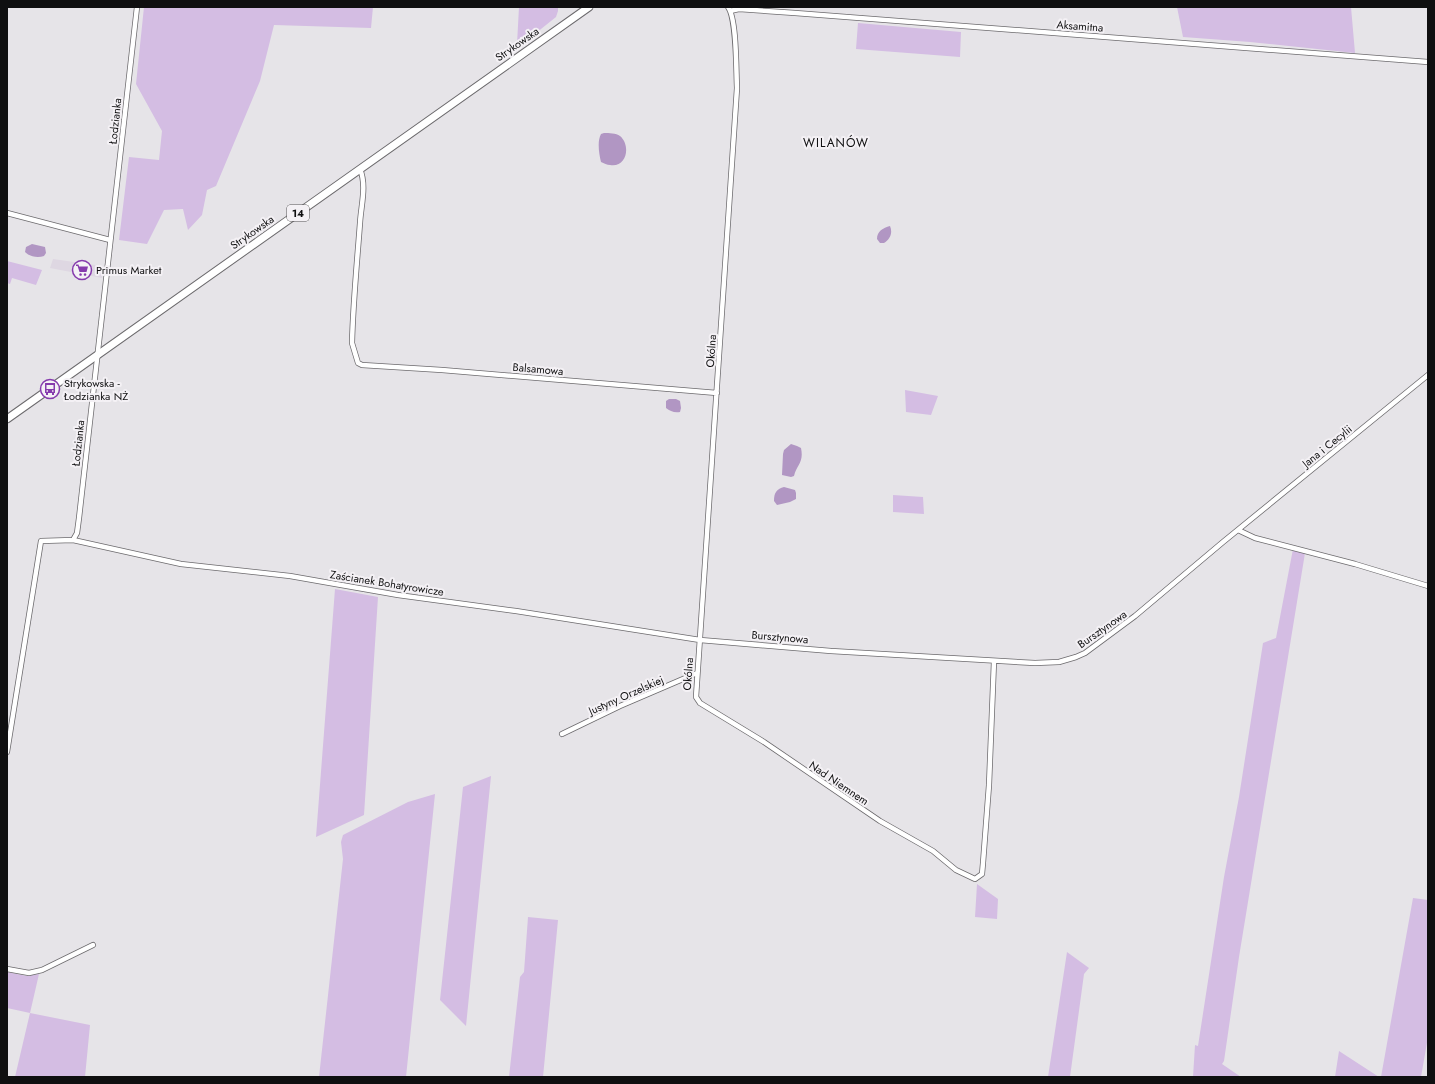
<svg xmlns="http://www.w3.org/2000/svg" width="1435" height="1084" viewBox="0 0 1435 1084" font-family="Jost,sans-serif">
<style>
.built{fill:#ded7e2}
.green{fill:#d4bde3}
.water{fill:#b196c3}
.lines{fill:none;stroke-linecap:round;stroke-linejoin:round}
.minor-casing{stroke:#6c6a6d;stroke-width:6}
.primary-casing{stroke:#6c6a6d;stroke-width:9}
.minor{stroke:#fff;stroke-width:4.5}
.primary{stroke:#fff;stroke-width:7}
.labels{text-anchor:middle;stroke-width:4;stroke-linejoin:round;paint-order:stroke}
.shield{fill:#f4f1f5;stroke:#545355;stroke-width:1}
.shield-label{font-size:10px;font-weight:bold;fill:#0f0f10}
.street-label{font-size:11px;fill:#0f0f10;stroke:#f4f1f5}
.poi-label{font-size:11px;fill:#0f0f10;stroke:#f4f1f5;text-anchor:start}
.neighbourhood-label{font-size:12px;letter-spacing:1px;fill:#0f0f10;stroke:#f4f1f5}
</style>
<rect width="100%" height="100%" fill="#e6e4e8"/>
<path class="built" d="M53 259 102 266V278L50 268Z"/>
<path class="green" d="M144 7H373L371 28 274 25 260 81 216 186 207 190 202 215 188 230 183 209 164 210 147 244 119 240 129 157 159 160 162 131 136 84Z
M519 7H558V11L556 17 521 45 517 44Z
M1177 7H1351L1355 53 1250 42 1183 37Z
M858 23 961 32 960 57 856 49Z
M7 261 42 270 36 285 12 278 10 284 7 283Z
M905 390 938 396 931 415 906 412Z
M893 495 923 497 924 514 893 512Z
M1293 549 1305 553 1239 957 1224 1061 1222 1064 1241 1077H1193L1195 1045 1198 1046 1224 877 1239 797 1263 643 1276 638Z
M335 589 378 597 364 815 316 837Z
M491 776 466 1026 440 1000 463 787Z
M435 794 406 1077H319L343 859 341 842 343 835 408 802Z
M977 884 998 899 997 919 975 917Z
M1413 898 1428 900V1037L1421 1077H1381Z
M528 917 558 920 543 1077H509L520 977 524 972Z
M1067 952 1089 968 1084 974 1070 1077H1048Z
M7 972 27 976 39 974 30 1013 90 1025 85 1077H15L30 1013 7 1008Z
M1339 1051 1379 1077H1335Z"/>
<path class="water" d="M604 133C609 133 616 133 620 136 631 145 627 168 610 165 607 165 604 163 601 162 599 154 597 141 601 134Z
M890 226C893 233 890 239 884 243H880L877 239C877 231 883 228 890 226Z
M32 244 45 247 46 253 44 256C38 258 30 257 25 252L26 247Z
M669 399H676L680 401 681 408 680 412C674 413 670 411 666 408V401Z
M791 444 797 446 801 448C804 463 797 464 794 476L791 477 782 475 783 454 784 450Z
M784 487 795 490 796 493V499L790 502 777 505 774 501C774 492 777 489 784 487Z"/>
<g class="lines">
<defs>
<path id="minor" d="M728 7C737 19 736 71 737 88L696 697 700 703 764 742 880 821 933 851 956 870 975 879 982 874 983 863 989 785 994 661
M730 11 739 9 795 13 1428 62
M360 169C367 186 361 205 360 223 357 263 353 303 352 343L358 363 362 365 442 370 717 393
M7 213 110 240
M1238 530 1255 538 1355 564 1428 586
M73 540 77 533 79 518 137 7
M562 734 620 706 697 673
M7 752 41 541 73 540 181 564 290 576 398 595 516 611 700 640 831 651 1035 663 1059 662 1076 657 1085 653 1135 616 1223 542 1428 375
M7 969 29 973 42 970 93 945"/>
<path id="primary" d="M7 419 589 7"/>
</defs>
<use href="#minor" class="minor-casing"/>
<use href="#primary" class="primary-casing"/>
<use href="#minor" class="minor"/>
<use href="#primary" class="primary"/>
</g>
<defs>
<symbol id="supermarket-ring" viewBox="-11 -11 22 22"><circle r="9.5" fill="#f4f1f5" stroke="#863bad" stroke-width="1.5"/><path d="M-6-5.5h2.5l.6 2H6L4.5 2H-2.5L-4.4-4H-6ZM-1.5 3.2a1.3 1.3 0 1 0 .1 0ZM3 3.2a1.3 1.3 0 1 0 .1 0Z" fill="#863bad"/></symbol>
<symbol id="bus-ring" viewBox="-11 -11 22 22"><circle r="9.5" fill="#f4f1f5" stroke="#863bad" stroke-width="1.5"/><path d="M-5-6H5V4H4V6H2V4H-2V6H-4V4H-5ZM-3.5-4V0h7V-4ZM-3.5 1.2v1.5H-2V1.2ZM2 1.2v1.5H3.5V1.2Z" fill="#863bad"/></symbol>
</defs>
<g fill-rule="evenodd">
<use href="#supermarket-ring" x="71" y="259" width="22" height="22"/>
<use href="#bus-ring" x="39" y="378" width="22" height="22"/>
</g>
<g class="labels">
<rect class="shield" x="287" y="205" width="22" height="16" rx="3"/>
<g class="shield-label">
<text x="298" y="217">14</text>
</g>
<g class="street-label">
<text transform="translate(1080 26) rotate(4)" y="4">Aksamitna</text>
<text transform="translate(517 44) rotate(-35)" y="4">Strykowska</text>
<text transform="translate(115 121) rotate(-84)" y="4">Łodzianka</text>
<text transform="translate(252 232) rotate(-35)" y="4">Strykowska</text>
<text transform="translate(711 351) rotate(-86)" y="4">Okólna</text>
<text transform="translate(538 369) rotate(5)" y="4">Balsamowa</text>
<text transform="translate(78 443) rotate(-84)" y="4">Łodzianka</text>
<text transform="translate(1327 446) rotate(-39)" y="4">Jana i Cecylii</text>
<text transform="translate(387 583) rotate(9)" y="4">Zaścianek Bohatyrowicze</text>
<text transform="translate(1102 629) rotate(-35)" y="4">Bursztynowa</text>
<text transform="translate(780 637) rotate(5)" y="4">Bursztynowa</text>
<text transform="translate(688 674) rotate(-86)" y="4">Okólna</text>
<text transform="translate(626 695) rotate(-24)" y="4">Justyny Orzelskiej</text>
<text transform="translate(839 783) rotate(34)" y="4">Nad Niemnem</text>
</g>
<g class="poi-label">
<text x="96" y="274">Primus Market</text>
<text x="64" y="387">Strykowska -<tspan x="64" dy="13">Łodzianka NŻ</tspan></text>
</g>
<g class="neighbourhood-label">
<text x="836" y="147">WILANÓW</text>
</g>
</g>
<rect width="1435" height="1084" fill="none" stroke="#0f0f10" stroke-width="16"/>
</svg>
